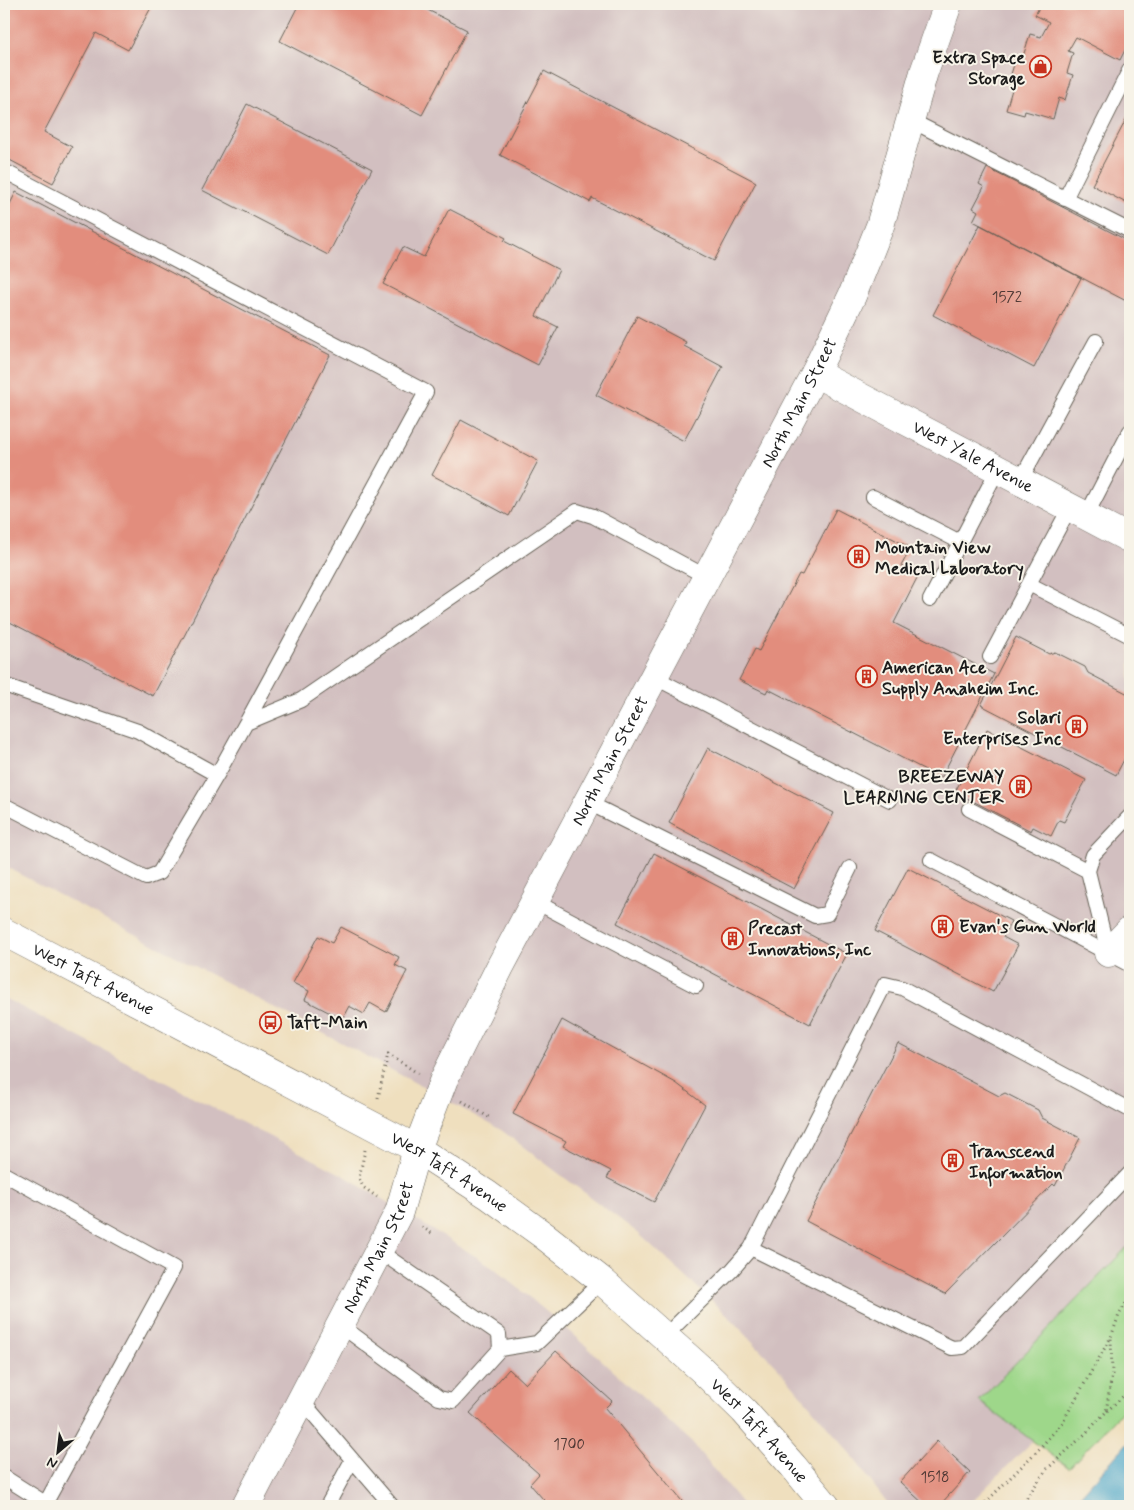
<svg xmlns="http://www.w3.org/2000/svg" width="1134" height="1510" viewBox="0 0 1134 1510" font-family="Mynerve,sans-serif">
<style>
.industrial{fill:#d2bfc0}
.green{fill:#9ed78a;stroke:#5d7a53}
.water{fill:#49a5c7;stroke:#326072}
.building{fill:#e28d7d}
.lines{fill:none;stroke-linecap:round;stroke-linejoin:round}
.lane-casing{stroke:#666055;stroke-width:16}
.street-casing{stroke:#666055;stroke-width:29}
.secondary-casing{stroke:#666055;stroke-width:29}
.primary-casing{stroke:#666055;stroke-width:29}
.path{stroke:#666055;stroke-width:3;stroke-dasharray:1 4;stroke-linecap:butt}
.lane{stroke:#fff;stroke-width:14}
.street{stroke:#fff;stroke-width:28}
.secondary{stroke:#fff;stroke-width:28}
.primary{stroke:#fff;stroke-width:28}
.labels{text-anchor:middle;stroke-width:4;stroke-linejoin:round;paint-order:stroke}
.number-label{font-size:15px;fill:#4e3834}
.poi-label{font-size:18px;font-weight:bold;fill:#1c1c1c;stroke:#f7f3e8;text-anchor:start}
.street-label{font-size:18px;fill:#1c1c1c;stroke:#f7f3e8}
</style>
<rect width="100%" height="100%" fill="#f7f3e8"/>
<filter id="ink" filterUnits="userSpaceOnUse"><feTurbulence type="fractalNoise" baseFrequency=".02" numOctaves="2"/><feDisplacementMap in="SourceGraphic" scale="10" xChannelSelector="R" yChannelSelector="G"/><feConvolveMatrix kernelMatrix="1 2 1 2 8 2 1 2 1" color-interpolation-filters="sRGB"/></filter>
<filter id="wash" filterUnits="userSpaceOnUse"><feTurbulence type="fractalNoise" baseFrequency=".0096" numOctaves="4" result="noise"/><feDisplacementMap in="SourceGraphic" scale="20" xChannelSelector="R" yChannelSelector="G"/><feGaussianBlur stdDeviation="1.12" result="paint"/><feColorMatrix in="noise" values="0 0 0 0 0 0 0 0 0 0 0 0 0 0 0 0 0 1.4 0 .05"/><feComposite in="paint" operator="in"/></filter>
<g filter="url(#wash)">
<rect width="100%" height="100%" fill="#efdfbe"/>
<path class="industrial" d="M4 4H1130V1244L979 1401 1033 1441 967 1506H889L850 1453 780 1370 720 1308 638 1233 501 1130 357 1051 4 866Z
M4 998 343 1175 493 1267 572 1333 692 1443 744 1506H4Z"/>
<path class="green" d="M1130 1244V1403L1069 1468 979 1401Z"/>
<path class="water" d="M1130 1440V1506H1071Z"/>
<g id="blocks">
<path class="building" d="M4 4H153L128 50 96 33 44 132 72 147 53 183 4 157Z
M299 4H416L467 30 422 115 280 41Z
M1041 4H1130V40L1120 60 1076 37 1068 51 1073 53 1067 73 1073 75 1065 100 1059 98 1053 119 1025 111 1024 115 1006 110 1013 86 1008 84 1016 58 1022 60 1030 34 1041 37 1049 22 1035 15Z
M544 71 756 182 714 261 592 198 590 202 500 155Z
M247 104 372 169 328 255 202 190Z
M1128 116 1130 117V205L1092 185Z
M987 168 1130 242V303L973 221 978 211 973 208 984 187 979 184Z
M16 192 330 355 153 696 4 619V216Z
M449 209 506 238 504 241 559 270 536 316 558 327 538 365 383 284 403 247 424 257Z
M980 225 1081 278 1034 368 933 315Z
M637 316 686 342 684 346 723 367 684 441 596 395Z
M461 420 538 461 509 516 432 475Z
M836 509 911 548 901 566 918 576 894 623 994 674 941 778 768 689 766 693 739 680 755 649 759 651 799 574 802 575Z
M1016 637 1049 654 1055 652 1085 667 1088 673 1130 695V750H1129L1116 775 981 705Z
M987 729 1086 780 1064 822 1059 820 1051 836 1033 827 1031 831 955 792Z
M708 748 834 813 794 889 669 823Z
M654 853 847 954 810 1024 617 923Z
M908 868 1011 921 1003 937 1018 945 993 992 875 931Z
M341 927 399 957 395 965 407 971 386 1012 370 1003 364 1014 349 1006 342 1019 305 1000 309 991 293 983 318 936 332 943Z
M562 1020 676 1083 705 1105 654 1202 607 1178 611 1171 563 1146 566 1141 513 1114Z
M898 1043 999 1096 1005 1093 1038 1110 1042 1118 1080 1138 1055 1186 1053 1184 945 1294 806 1221Z
M556 1351 612 1401 605 1408 686 1506H549L530 1484 539 1474 470 1413 509 1369 525 1384Z
M937 1441 970 1472 939 1506H926L900 1482Z"/>
</g>
</g>
<g filter="url(#ink)">
<use href="#blocks" fill-opacity="0" stroke="#666055" stroke-width="1"/>
<g class="lines">
<defs>
<path id="lane" d="M910 120 1130 231
M4 171 426 392 246 723
M1065 199 1130 69
M1020 481 1096 341
M873 497 960 542
M1086 516 1130 431
M1029 584 1130 636
M930 600 998 469
M990 657 1070 507
M654 677 890 800
M4 685 138 731 217 775 246 723 301 700 577 511 593 516 707 577
M587 802 815 916 827 914 850 868
M4 805 146 878 159 873 217 775
M969 809 1088 871
M931 860 1130 965
M534 901 696 986
M1108 953 1088 871 1093 855 1130 816
M4 1174 174 1268 44 1506
M751 1248 952 1348 963 1347 1130 1173
M340 1325 439 1398 453 1401 500 1349 499 1334 379 1251
M665 1336 732 1270 751 1248 885 984 902 988 1130 1110
M500 1349 537 1343 602 1281
M302 1401 392 1506
M4 1477 45 1503
M327 1506 352 1460"/>
<g id="street">
<path id="s1" d="M815 373 1130 539"/>
<path d="M1108 953 1130 930"/>
<path id="s2" d="M246 1506 399 1212 417 1149"/>
</g>
<g id="secondary">
<path id="s3" d="M417 1149 444 1079 500 967 815 373 852 296 880 226 924 72 948 4"/>
</g>
<g id="primary">
<path id="s4" d="M4 932 417 1149 488 1195 546 1237 602 1281 701 1369 744 1411 793 1466 826 1506"/>
</g>
</defs>
<use href="#lane" class="lane-casing"/>
<use href="#street" class="street-casing"/>
<use href="#secondary" class="secondary-casing"/>
<use href="#primary" class="primary-casing"/>
<path class="path" d="M378 1098 388 1054 419 1074
M462 1101 490 1118
M365 1150 359 1178 363 1187 377 1197
M422 1227 434 1235
M1107 1411 1130 1390
M982 1506 1039 1449 1062 1423 1111 1337 1119 1315 1130 1296
M1021 1506 1046 1470 1085 1434 1106 1412 1112 1374 1111 1337"/>
<use href="#lane" class="lane"/>
<use href="#street" class="street"/>
<use href="#secondary" class="secondary"/>
<use href="#primary" class="primary"/>
</g>
</g>
<defs>
<symbol id="shop-ring" viewBox="-11 -11 22 22"><circle r="9.5" fill="#f7f3e8" stroke="#c8321e" stroke-width="1.5"/><path d="M-5-2.5h2.3a2.7 3.5 0 0 1 5.4 0H5L5.5 6h-11ZM-1.5-2.5h3a1.5 2.3 0 0 0-3 0Z" fill="#c8321e"/></symbol>
<symbol id="building-ring" viewBox="-11 -11 22 22"><circle r="9.5" fill="#f7f3e8" stroke="#c8321e" stroke-width="1.5"/><path d="M-4-6H4V6H1V3H-1V6H-4ZM-2.5-4.3h1.7v1.8h-1.7ZM.8-4.3h1.7v1.8H.8ZM-2.5-1h1.7V.8h-1.7ZM.8-1h1.7V.8H.8Z" fill="#c8321e"/></symbol>
<symbol id="bus-ring" viewBox="-11 -11 22 22"><circle r="9.5" fill="#f7f3e8" stroke="#c8321e" stroke-width="1.5"/><path d="M-5-6H5V4H4V6H2V4H-2V6H-4V4H-5ZM-3.5-4V0h7V-4ZM-3.5 1.2v1.5H-2V1.2ZM2 1.2v1.5H3.5V1.2Z" fill="#c8321e"/></symbol>
</defs>
<g fill-rule="evenodd">
<use href="#shop-ring" x="1028" y="54" width="25" height="25"/>
<use href="#building-ring" x="846" y="544" width="25" height="25"/>
<use href="#building-ring" x="854" y="664" width="25" height="25"/>
<use href="#building-ring" x="1064" y="714" width="25" height="25"/>
<use href="#building-ring" x="1008" y="774" width="25" height="25"/>
<use href="#building-ring" x="930" y="914" width="25" height="25"/>
<use href="#building-ring" x="720" y="926" width="25" height="25"/>
<use href="#bus-ring" x="258" y="1010" width="25" height="25"/>
<use href="#building-ring" x="940" y="1148" width="25" height="25"/>
</g>
<g class="labels">
<g class="number-label">
<text x="1007" y="302">1572</text>
<text x="569" y="1449">1700</text>
<text x="935" y="1482">1518</text>
</g>
<g class="poi-label">
<text x="1025" y="63" text-anchor="end">Extra Space<tspan x="1025" dy="21">Storage</tspan></text>
<text x="875" y="553">Mountain View<tspan x="875" dy="21">Medical Laboratory</tspan></text>
<text x="882" y="673">American Ace<tspan x="882" dy="21">Supply Anaheim Inc.</tspan></text>
<text x="1061" y="723" text-anchor="end">Solari<tspan x="1061" dy="21">Enterprises Inc</tspan></text>
<text x="1004" y="782" text-anchor="end">BREEZEWAY<tspan x="1004" dy="21">LEARNING CENTER</tspan></text>
<text x="959" y="932">Evan's Gun World</text>
<text x="748" y="934">Precast<tspan x="748" dy="21">Innovations, Inc</tspan></text>
<text x="287" y="1028">Taft-Main</text>
<text x="969" y="1157">Transcend<tspan x="969" dy="21">Information</tspan></text>
</g>
<g class="street-label">
<text dy="6" stroke="none"><textPath href="#s3" startOffset="839">North Main Street</textPath></text>
<text dy="6" stroke="none"><textPath href="#s1" startOffset="179">West Yale Avenue</textPath></text>
<text dy="6" stroke="none"><textPath href="#s3" startOffset="434">North Main Street</textPath></text>
<text dy="6" stroke="none"><textPath href="#s4" startOffset="101">West Taft Avenue</textPath></text>
<text dy="6" stroke="none"><textPath href="#s4" startOffset="506">West Taft Avenue</textPath></text>
<text dy="6" stroke="none"><textPath href="#s2" startOffset="291">North Main Street</textPath></text>
<text dy="6" stroke="none"><textPath href="#s4" startOffset="911">West Taft Avenue</textPath></text>
</g>
</g>
<rect width="1134" height="1510" fill="none" stroke="#f7f3e8" stroke-width="20"/>
<g transform="translate(58 1452) rotate(208)" stroke="#f7f3e8" stroke-width="4" paint-order="stroke">
<path d="M0-4L9 19L0 12L-9 19Z" fill="#1c1c1c"/>
<text y="-8" font-size="14" font-weight="bold" text-anchor="middle" fill="#1c1c1c">N</text>
</g>
</svg>
